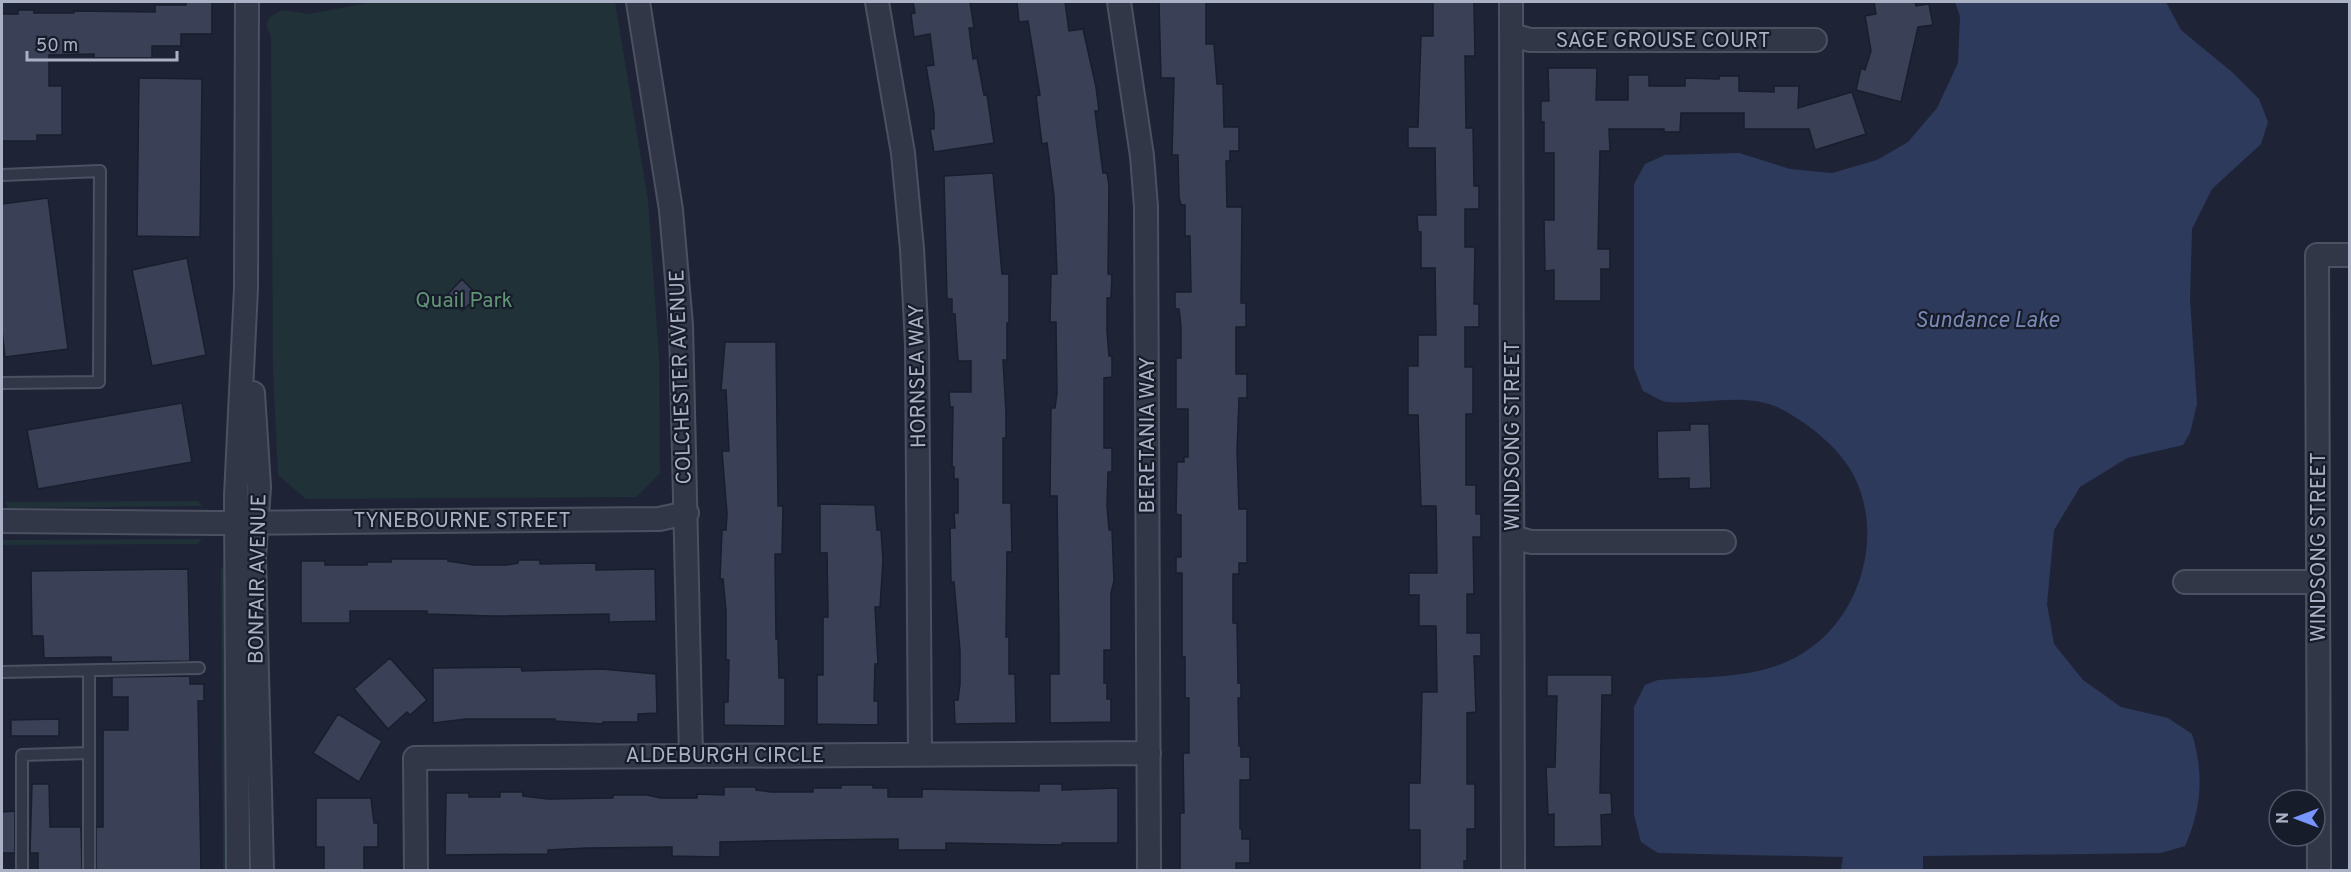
<svg xmlns="http://www.w3.org/2000/svg" width="2351" height="872" viewBox="0 0 2351 872" font-family="Overpass,sans-serif">
<style>
.green{fill:#203137}
.water{fill:#2e3a5c}
.building{fill:#3a4157;stroke:#191e2d;stroke-width:1.5}
.lines{fill:none;stroke-linecap:round;stroke-linejoin:round}
.service-casing{stroke:#4c5162;stroke-width:14}
.minor-casing{stroke:#4c5162;stroke-width:26}
.service{stroke:#313747;stroke-width:10}
.minor{stroke:#313747;stroke-width:22}
.labels{text-anchor:middle;stroke-width:4.5;stroke-linejoin:round;paint-order:stroke}
.street-label{font-size:21px;fill:#abb1c4;stroke:#171c2b}
.park-label{font-size:21px;fill:#629576;stroke:#171c2b}
.water-label{font-size:22px;font-style:italic;fill:#7989b3;stroke:#171c2b}
</style>
<rect width="100%" height="100%" fill="#1e2436"/>
<path class="green" d="M374 2H615L648 200 659 357 660 473 636 497 306 499 278 475 273 372 271 36 266 25 270 17 282 10 308 14Z
M198 501 202 506 8 508 5 502Z
M202 539 197 544 2 545V540Z
M226 565 228 870H223L221 569Z"/>
<path class="water" d="M1955 2H2166L2181 30 2232 72 2259 99 2268 122 2261 144 2212 189 2192 229 2190 299 2197 404 2190 433 2183 445 2127 458 2080 487 2054 530 2047 604 2054 644 2083 680 2121 707 2168 718 2192 734C2204 773 2202 808 2185 846L2161 853 1923 856V870H1841L1843 857 1658 853 1641 842 1634 815V707L1645 685 1658 680C1707 676 1761 680 1803 653 1861 618 1885 534 1853 474 1839 448 1812 427 1787 412 1750 390 1708 405 1667 402 1659 401 1650 394 1643 391L1634 368V184L1645 164 1665 155 1739 153 1790 169 1832 173 1877 160 1908 142 1937 108 1958 63 1960 16Z"/>
<path class="building" d="M186 2H212V34H181V46H152V58H94V54L49 55V86H62V135H37V141H2V14H18V10H34V13H74V11L155 12V5H186Z
M913 2H970L974 28H969L973 59 977 58 984 95H987L994 143 934 152 930 129H934V113L926 66 934 65 930 34 914 37 911 14 915 13Z
M1017 2H1065L1069 31 1083 29 1096 87 1099 111H1095L1097 127 1103 173H1107L1109 186 1108 274 1112 275 1111 298H1107V331L1109 356H1112V377L1104 378V448H1112V472H1108L1107 506 1109 530H1112L1114 581 1111 593V650H1104V683H1107V699H1111V722L1050 723V674H1059V637L1057 496H1050L1051 408H1055L1057 393 1056 322H1050L1051 274H1057L1054 196 1047 143 1042 144 1036 96 1040 95 1028 21 1019 22Z
M1159 2H1206V44H1214L1217 84H1223L1224 127H1239V151H1230V161H1226L1227 207H1242L1241 303H1246V327H1236V374H1247V398H1239L1237 451 1239 509H1247V563H1239V574H1233V623H1237L1238 683H1241V698H1238L1239 746H1241V757H1250V780H1240V829H1242V839H1250V863H1236V870H1180V813H1184L1183 753H1189V698H1185V657H1182V573H1176V557H1181V515L1176 514 1177 462H1184V457H1188V409H1176V358H1181V327L1179 309H1175V292H1191L1190 236H1185V205H1181L1179 197 1178 155H1172L1174 78H1161Z
M1433 2H1474L1475 56H1465L1466 128H1473L1474 186H1479V209H1465V247H1475L1474 304H1479V327H1465V367H1473V414H1466V485H1476V514H1481V537H1473L1474 594H1467V633H1481V656H1474L1476 712 1467 713V784H1475V829H1467V861H1464V870H1420V830H1409V783H1420L1422 692H1437L1436 626H1419V595H1409V573H1437L1436 506H1421L1418 415H1408V366H1418V335H1436L1435 268H1421V232H1418L1417 215H1436L1435 148H1408V127H1418L1421 36H1433Z
M1874 2H1915L1916 6 1929 4 1933 25 1918 27 1901 102 1856 90 1861 68 1865 70 1871 51 1865 16 1876 14Z
M1548 68H1597L1596 100H1628V75H1649V86H1685V78L1719 79V76H1739V91L1774 92V86H1799L1798 108 1852 92 1866 134 1815 150 1809 129H1744V113H1681L1680 132H1664V129H1609L1610 151H1600L1598 249H1610V269H1601V301H1554V270L1545 271 1544 220H1554V153H1544V122H1541V101H1549Z
M139 78 202 79 200 237 137 236Z
M993 173 1002 274H1009V323H1007V360H1003L1006 412V438H1003V503H1011L1012 552H1007L1006 637H1009V674H1015L1016 723 955 724 954 700H958L960 684V651L954 582H951L950 528H955L954 513H958V479H954V467H952L953 407H950L949 392H971V361H958L955 314H952V299H947L944 176Z
M48 198 68 349 5 357 2 330V204Z
M187 258 206 355 152 366 132 270Z
M462 279 478 296 462 311 447 295Z
M725 342H776L778 506H783L782 554H775L776 639H778L779 678H785V726L724 725V702H728L729 660H726V611L723 579H720L722 530H726L727 514 722 451H729L726 390H721Z
M182 403 192 462 38 489 27 430Z
M1690 424H1709L1711 488 1689 489V478L1658 479 1657 431 1690 430Z
M820 504 875 505 877 530H881L883 560 880 607H875L878 664H875L874 701H878V725L817 724V675H823V617H828L827 553H820Z
M391 559H448V561L474 565H507L518 563V560H540V564L596 563V570L655 569 656 621 609 622V614L492 616 427 614V611H350V623H301V561H325V565H367V562H391Z
M188 569 190 661 111 662V657L44 658 43 636H32L31 571Z
M390 658 427 700 410 715 407 712 388 729 354 689Z
M521 667 522 671 602 669 656 674 657 713 638 714V722H603V724L555 721V719H466L433 723V668Z
M1547 675H1612V695H1602L1600 793H1611L1612 814 1601 815 1602 846 1554 847V814L1548 815 1546 767H1555L1557 696H1547Z
M190 676V684H204V701H198L201 870H96V827H103V730H128V697H112V677Z
M338 714 382 741 359 782 313 753Z
M59 719V736H11V720Z
M32 784H49L50 827H81L82 870H38V853H30Z
M1039 784H1062V790L1118 788V843H1062V845L946 843V850H898V839L816 840 720 842V857L672 856V847L587 848 548 850V854L445 855 446 793H469V797H500V792H523V796L548 799 613 798V795H647L661 798H697V794L724 795V787H756V790L771 792H813V788H841V785H873V788H888V797H922V789L1039 791Z
M316 798H371L374 823H378V847H364V870H324V847H316Z
M15 811V853H2V812Z"/>
<g class="lines">
<defs>
<path id="service" d="M2 175 100 171 99 382 2 383
M89 671V870
M2 672 199 668
M22 870V755L89 753"/>
<path id="minor" d="M638 2 671 210 681 325 691 756
M877 2 903 153 912 249 917 344 920 754
M1119 2 1142 156 1146 207 1149 870
M1511 2 1513 870
M1512 35 1530 40H1815
M253 393 259 487 254 557 262 870
M2 521 214 523 659 519 687 513
M1513 537 1531 542H1724
M2185 582H2318
M238 870 236 496 246 288 247 2
M416 870 415 758 1149 753
M2319 870 2317 255H2350"/>
</defs>
<use href="#service" class="service-casing"/>
<use href="#minor" class="minor-casing"/>
<use href="#service" class="service"/>
<use href="#minor" class="minor"/>
</g>
<g class="labels">
<g class="street-label">
<text x="1663" y="47">SAGE GROUSE COURT</text>
<text transform="translate(917 376) rotate(-91)" y="7">HORNSEA WAY</text>
<text transform="translate(680 377) rotate(-92)" y="7">COLCHESTER AVENUE</text>
<text transform="translate(1147 435) rotate(-90)" y="7">BERETANIA WAY</text>
<text transform="translate(1512 436) rotate(-90)" y="7">WINDSONG STREET</text>
<text x="462" y="527">TYNEBOURNE STREET</text>
<text transform="translate(2318 547) rotate(-90)" y="7">WINDSONG STREET</text>
<text transform="translate(257 579) rotate(-89)" y="7">BONFAIR AVENUE</text>
<text x="725" y="762">ALDEBURGH CIRCLE</text>
</g>
<g class="park-label">
<text x="464" y="307">Quail Park</text>
</g>
<g class="water-label">
<text x="1987" y="327">Sundance Lake</text>
</g>
</g>
<rect width="2351" height="872" fill="none" stroke="#abb1c4" stroke-width="6"/>
<g transform="translate(2297 818) rotate(270)"><circle r="28" fill="#171c2b" stroke="#525868" stroke-width="1.5"/>
<path d="M0-4.5L10 22L0 15L-10 22Z" fill="#7795fd"/>
<text y="-9" font-size="16" font-weight="bold" text-anchor="middle" fill="#abb1c4">N</text>
</g>
<path d="M27 51v9h150v-9" fill="none" stroke="#abb1c4" stroke-width="3"/>
<text x="36" y="51" font-size="18" fill="#abb1c4" stroke="#171c2b" stroke-width="4.5" paint-order="stroke">50 m</text>
</svg>
